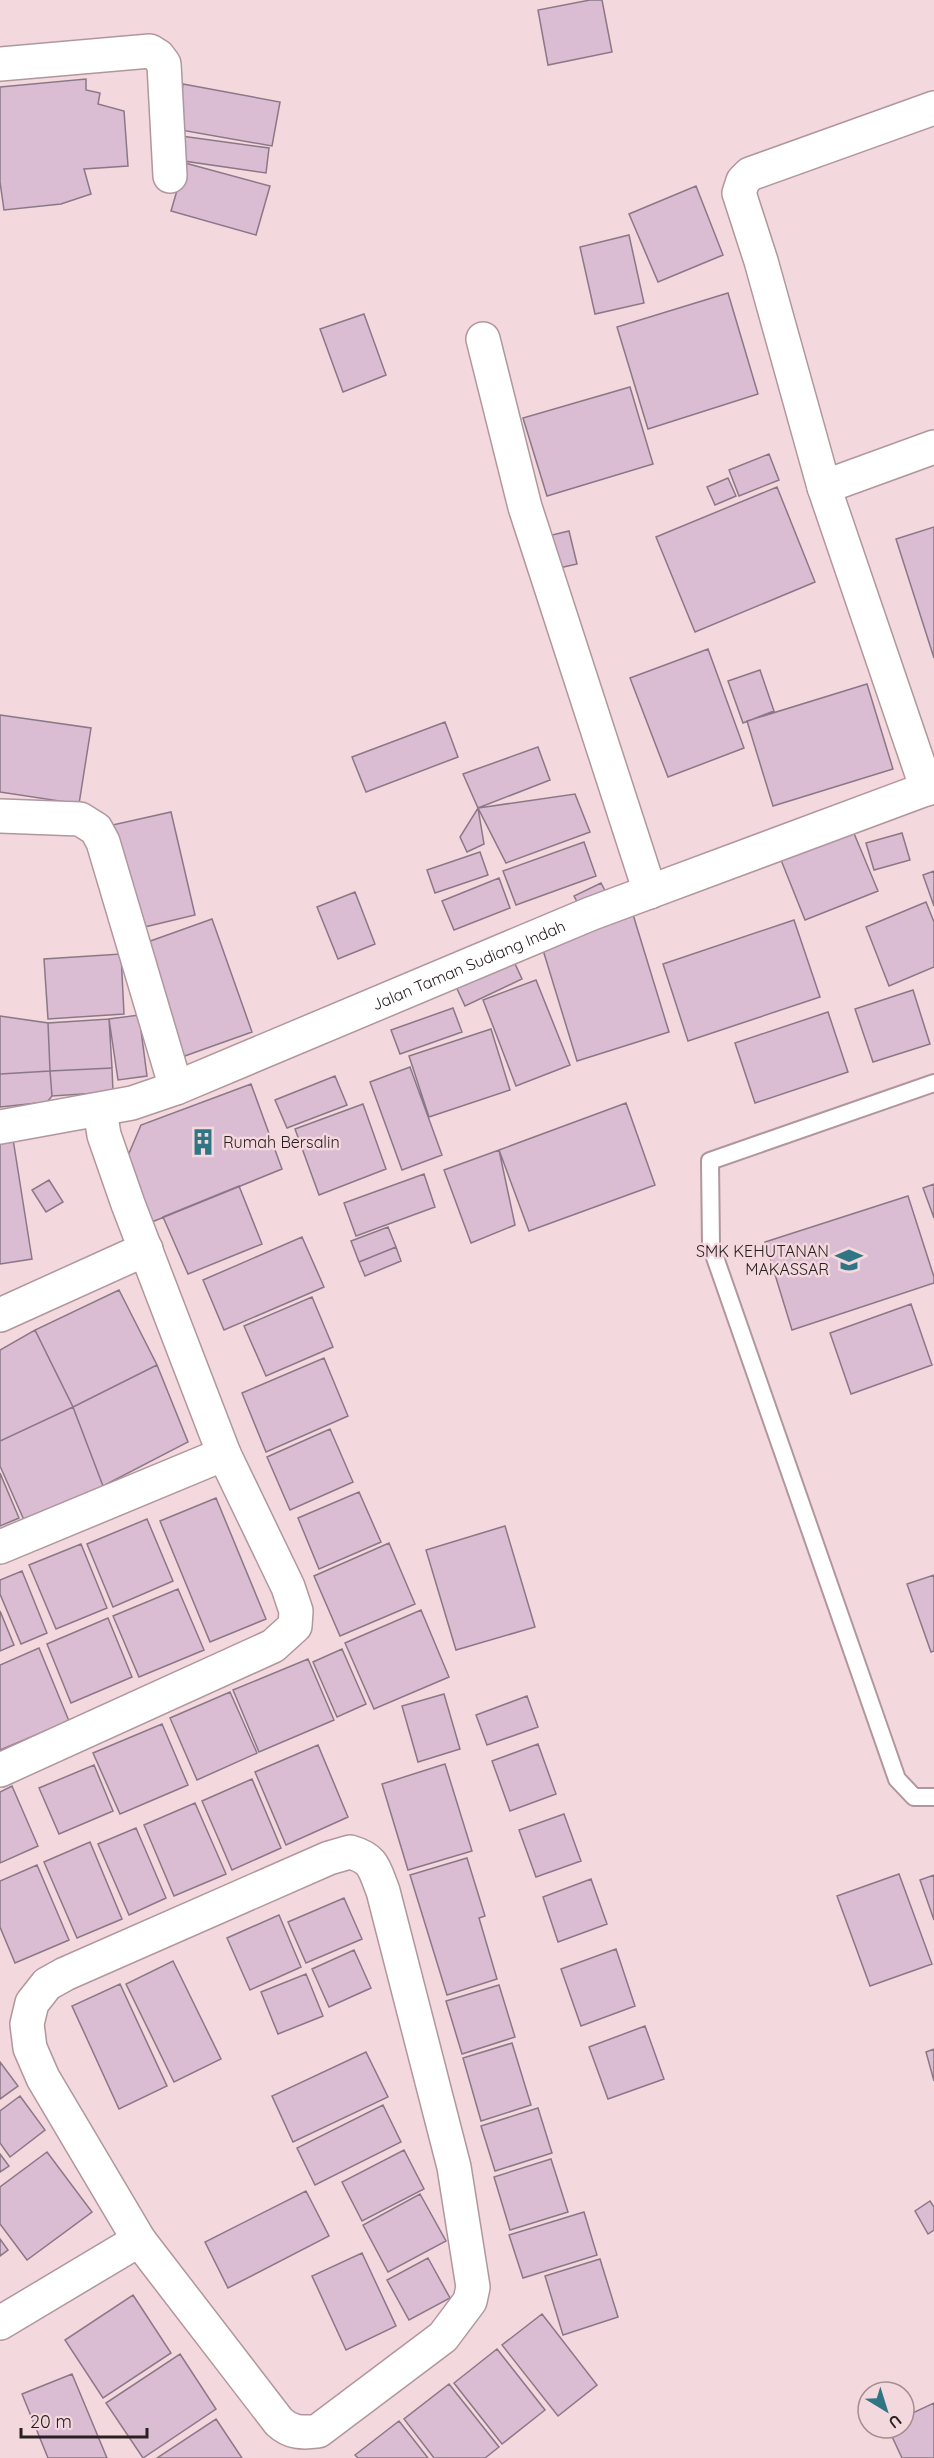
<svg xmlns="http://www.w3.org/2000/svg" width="934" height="2458" viewBox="0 0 934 2458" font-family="Quicksand,sans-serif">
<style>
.building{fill:#dabcd3;stroke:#8b7887;stroke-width:1.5}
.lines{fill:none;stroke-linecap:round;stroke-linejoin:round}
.lane-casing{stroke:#b1979d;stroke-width:20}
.street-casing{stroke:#b1979d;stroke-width:36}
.lane{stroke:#fff;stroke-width:16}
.street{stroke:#fff;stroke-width:33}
.labels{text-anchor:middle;stroke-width:5;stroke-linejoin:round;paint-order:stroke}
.street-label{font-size:16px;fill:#2a2022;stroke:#f3d8dd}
.poi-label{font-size:16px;fill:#2a2022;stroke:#f3d8dd;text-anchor:start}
</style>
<rect width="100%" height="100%" fill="#f3d8dd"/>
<path class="building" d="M590 0H602L612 52 548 65 538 10Z
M86 79V90L100 93 98 104 124 111 128 166 84 169 91 194 61 204 4 210 0 182V87Z
M183 84 280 102 272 146 175 129Z
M181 136 269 148 266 173 177 160Z
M185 163 270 186 256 235 171 211Z
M696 186 723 255 658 282 629 214Z
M629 235 644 303 595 314 580 247Z
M728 293 758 394 648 429 617 327Z
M364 314 386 375 343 392 320 329Z
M630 387 653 464 547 496 523 418Z
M769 454 779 480 739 496 729 470Z
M728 478 736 496 715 505 707 487Z
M777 487 815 582 695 632 656 537Z
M934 527V658L896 539Z
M569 531 577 564 559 568 552 535Z
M708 649 744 748 668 777 630 678Z
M760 670 774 711 743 723 728 681Z
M867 684 893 769 773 806 747 721Z
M0 715 91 728 79 804 0 792Z
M445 722 458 757 366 792 352 757Z
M538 747 550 780 478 808 463 774Z
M575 794 590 832 506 863 478 808Z
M478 808 484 844 467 852 460 837Z
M171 812 195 915 132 930 108 826Z
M853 831 878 891 805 920 781 860Z
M902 833 910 860 874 870 866 843Z
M584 842 596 876 516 905 503 871Z
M480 852 488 875 435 893 427 870Z
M934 871V906L923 875Z
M499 878 510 908 454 930 442 901Z
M601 883 608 896 581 909 574 896Z
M355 892 375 944 338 959 317 907Z
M926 902 934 922V967L889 986 866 927Z
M631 908 669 1032 577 1061 539 937Z
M212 919 252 1032 182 1057 142 944Z
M794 920 820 997 688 1041 663 964Z
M510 953 522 979 465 1006 453 980Z
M121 954 124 1014 48 1019 44 959Z
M536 980 570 1065 516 1086 483 1000Z
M913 990 930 1044 873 1062 855 1009Z
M453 1008 462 1032 400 1054 391 1030Z
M828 1012 848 1072 755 1103 735 1043Z
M139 1015 147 1076 118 1080 109 1019Z
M0 1016 48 1023 50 1071 0 1074Z
M109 1019 112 1068 50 1071 48 1023Z
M491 1029 510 1090 429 1117 409 1056Z
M410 1067 442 1155 402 1170 370 1082Z
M112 1068 113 1092 52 1096 50 1071Z
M50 1071 52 1096 47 1102 0 1107V1074Z
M335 1076 347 1105 287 1128 275 1100Z
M251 1084 282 1169 152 1222 127 1158 141 1125Z
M626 1103 655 1185 529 1231 499 1150Z
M363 1104 386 1169 319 1195 295 1129Z
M13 1139 32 1259 0 1264V1141Z
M499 1150 515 1225 471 1243 444 1170Z
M424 1174 435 1207 356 1236 344 1203Z
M49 1180 63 1202 46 1212 32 1190Z
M934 1184V1218L923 1188Z
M239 1186 262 1244 188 1274 163 1217Z
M908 1196 934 1277V1283L792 1330 765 1242Z
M388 1227 396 1247 359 1262 351 1241Z
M302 1237 324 1287 224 1330 203 1280Z
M396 1247 401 1261 365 1276 359 1262Z
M119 1290 157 1365 73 1407 35 1330Z
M312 1297 333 1347 266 1376 244 1326Z
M911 1304 932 1365 851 1394 830 1333Z
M35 1330 73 1407 0 1441V1350Z
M324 1358 348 1416 266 1452 242 1393Z
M157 1365 188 1442 103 1486 73 1407Z
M73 1407 103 1486 24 1520 0 1466V1441Z
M330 1429 353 1482 290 1510 267 1457Z
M0 1473 19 1518 0 1526Z
M359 1492 381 1542 319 1569 298 1518Z
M216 1498 266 1619 210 1642 160 1521Z
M147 1519 173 1581 113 1607 87 1544Z
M505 1526 535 1627 456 1650 426 1550Z
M389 1543 415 1604 340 1636 314 1576Z
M81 1544 107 1608 56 1629 29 1565Z
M22 1571 47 1633 21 1644 0 1594V1580Z
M934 1575V1651L931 1652 907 1584Z
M178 1589 204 1650 139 1677 113 1616Z
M421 1610 449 1677 374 1709 345 1643Z
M0 1611 14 1645 0 1651Z
M108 1618 132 1677 71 1703 47 1644Z
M39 1648 69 1721 0 1750V1665Z
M342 1649 366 1704 337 1717 313 1662Z
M308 1659 334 1720 259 1752 233 1690Z
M230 1692 257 1753 197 1780 170 1718Z
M444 1694 460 1749 418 1762 402 1706Z
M527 1696 538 1727 487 1745 476 1715Z
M162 1724 188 1785 120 1814 93 1753Z
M538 1744 556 1794 510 1811 492 1761Z
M318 1745 348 1817 286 1845 255 1772Z
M445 1764 472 1851 408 1870 382 1784Z
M94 1765 113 1811 59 1834 39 1788Z
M252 1779 281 1848 232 1870 202 1801Z
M12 1786 38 1846 0 1863V1792Z
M195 1803 226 1874 174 1896 144 1825Z
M564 1814 581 1861 536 1877 519 1830Z
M136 1828 166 1898 129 1915 98 1844Z
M90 1842 122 1919 77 1938 44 1862Z
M467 1858 485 1916 479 1918 497 1979 447 1995 410 1875Z
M37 1865 69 1940 15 1963 0 1927V1881Z
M899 1874 932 1964 870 1986 837 1896Z
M934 1875V1920L920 1880Z
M591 1879 607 1924 558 1942 543 1897Z
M344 1898 362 1939 306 1963 288 1922Z
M279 1915 301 1967 250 1990 227 1938Z
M616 1949 635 2006 581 2026 561 1969Z
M354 1950 371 1988 329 2007 312 1969Z
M173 1961 221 2059 174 2082 126 1984Z
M306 1974 323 2016 278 2034 261 1992Z
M120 1984 167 2086 119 2109 72 2006Z
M499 1985 515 2037 462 2054 446 2001Z
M645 2026 664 2079 608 2099 589 2047Z
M512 2043 531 2105 481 2121 463 2058Z
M934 2049V2081L926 2052Z
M366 2052 388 2097 293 2142 272 2096Z
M0 2062 18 2086 0 2099Z
M20 2096 45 2130 10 2157 0 2143V2111Z
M383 2105 401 2142 315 2185 297 2148Z
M538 2108 552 2153 495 2171 481 2126Z
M404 2150 424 2189 362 2221 342 2182Z
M47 2152 92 2212 27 2260 0 2224V2187Z
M0 2154 9 2166 0 2172Z
M551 2159 568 2212 510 2230 494 2177Z
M306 2191 329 2236 228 2288 205 2242Z
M420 2194 446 2241 388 2272 363 2225Z
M930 2201 934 2207V2230L928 2234 915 2211Z
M584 2212 597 2255 523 2278 509 2235Z
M0 2239 8 2250 0 2256Z
M362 2253 396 2326 346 2350 312 2276Z
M428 2258 450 2298 409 2320 387 2280Z
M600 2259 618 2317 563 2335 545 2276Z
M133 2295 171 2353 103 2398 65 2340Z
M542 2314 597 2385 558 2416 502 2345Z
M497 2349 545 2410 502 2444 454 2383Z
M180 2354 216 2409 143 2458 106 2403Z
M72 2374 107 2458H48L22 2394Z
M449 2384 499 2447 485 2458H434L404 2419Z
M934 2403V2458H902L888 2428H904V2417Z
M216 2419 242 2458H157Z
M399 2421 428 2458H358L355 2455Z"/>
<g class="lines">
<defs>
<path id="lane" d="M934 1083 710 1161 711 1246 897 1779 914 1797H934"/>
<g id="street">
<path d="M0 64 150 51 158 56 164 64 170 176"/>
<path d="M483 339 525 507 650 892"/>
<path d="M824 487 934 447"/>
<path d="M927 789 824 487 761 261 739 193 743 181 750 174 934 108"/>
<path d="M0 816 80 819 96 829 103 842 176 1088"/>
<path id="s1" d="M0 1127 132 1103 176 1088 590 914 934 786"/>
<path d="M0 1315 146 1249"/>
<path d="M0 1547 224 1454"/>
<path d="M0 1770 273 1646 295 1626 296 1611 288 1587 224 1454 128 1204 104 1135 100 1110"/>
<path d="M350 1852C375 1859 374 1869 383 1891L454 2167 473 2287 470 2301 443 2337 318 2431C302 2433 291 2433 279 2422L139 2240 43 2078 30 2048 27 2024 32 2003 47 1984 65 1974 329 1858Z"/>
<path d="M0 2323 139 2240"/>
</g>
</defs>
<use href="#lane" class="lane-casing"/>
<use href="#street" class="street-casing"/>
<use href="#lane" class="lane"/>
<use href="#street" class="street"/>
</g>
<defs>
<symbol id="building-bare" viewBox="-9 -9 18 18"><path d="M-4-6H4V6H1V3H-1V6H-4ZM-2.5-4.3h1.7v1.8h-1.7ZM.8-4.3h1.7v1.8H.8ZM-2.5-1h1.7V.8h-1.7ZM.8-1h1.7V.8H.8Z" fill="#307584" stroke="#f3d8dd" stroke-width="2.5" paint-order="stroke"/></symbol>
<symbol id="school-bare" viewBox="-9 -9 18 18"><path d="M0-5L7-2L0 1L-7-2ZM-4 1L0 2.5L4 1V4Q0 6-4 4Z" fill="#307584" stroke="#f3d8dd" stroke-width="2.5" paint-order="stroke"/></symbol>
</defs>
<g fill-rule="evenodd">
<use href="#building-bare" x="184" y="1123" width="38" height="38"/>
<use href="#school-bare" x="830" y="1241" width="38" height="38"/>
</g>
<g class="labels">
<g class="street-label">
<text dy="6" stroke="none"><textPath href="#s1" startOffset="498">Jalan Taman Sudiang Indah</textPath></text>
</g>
<g class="poi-label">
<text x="223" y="1148">Rumah Bersalin</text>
<text x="829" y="1257" text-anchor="end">SMK KEHUTANAN<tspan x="829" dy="18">MAKASSAR</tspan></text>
</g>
</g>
<g transform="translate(886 2410) rotate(142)"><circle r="28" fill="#f3d8dd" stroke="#a38e92" stroke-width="1.5"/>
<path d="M0-4.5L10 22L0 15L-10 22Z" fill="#307584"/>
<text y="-9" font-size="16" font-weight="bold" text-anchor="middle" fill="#2a2022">U</text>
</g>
<path d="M21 2428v9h126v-9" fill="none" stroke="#2a2022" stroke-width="3"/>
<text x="30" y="2428" font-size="18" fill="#2a2022" stroke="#f3d8dd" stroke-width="4.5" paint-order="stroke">20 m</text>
</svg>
